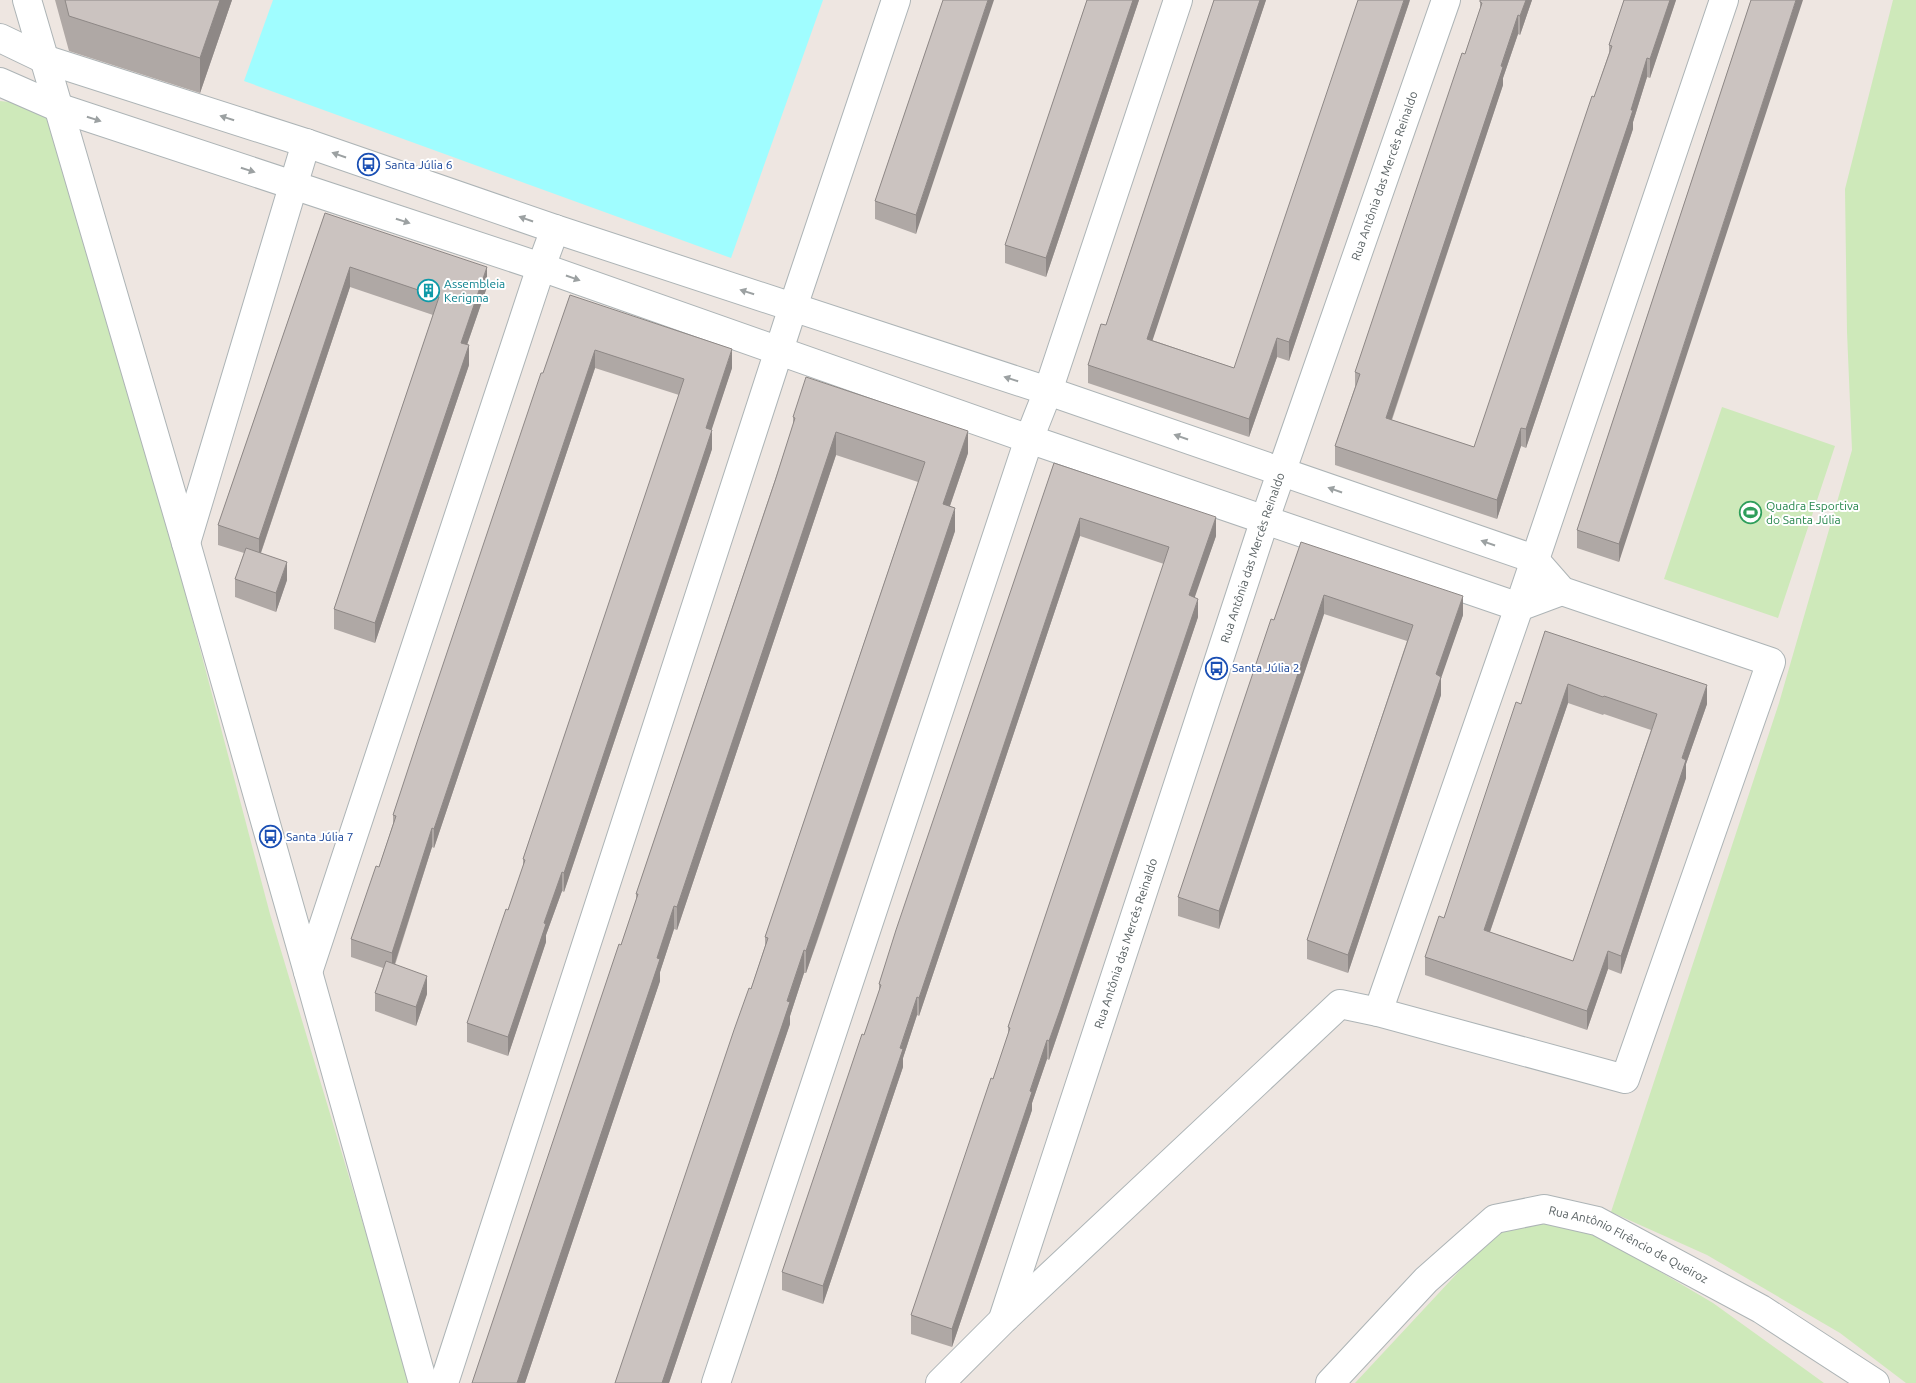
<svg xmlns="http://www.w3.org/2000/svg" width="1916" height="1383" viewBox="0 0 1916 1383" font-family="Ubuntu,sans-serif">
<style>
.green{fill:#cee9ba}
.water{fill:#a0fdff}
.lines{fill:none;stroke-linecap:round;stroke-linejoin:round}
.minor-casing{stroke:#adb4b6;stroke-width:30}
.minor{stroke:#fff;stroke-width:28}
.wall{fill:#afa8a5;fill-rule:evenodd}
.shaded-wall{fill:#8e8886}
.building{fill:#cbc3c0;stroke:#8e8886;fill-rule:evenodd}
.oneway{fill:#9ca1a2}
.labels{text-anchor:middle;stroke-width:4;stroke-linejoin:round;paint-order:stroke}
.transit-label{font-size:12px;fill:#164399;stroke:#fff;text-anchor:start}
.street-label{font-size:12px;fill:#5a6264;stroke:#fff}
.culture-label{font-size:12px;fill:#0d838f;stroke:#fff;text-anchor:start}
.leisure-label{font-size:12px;fill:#27864d;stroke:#fff;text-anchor:start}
</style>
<rect width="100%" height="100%" fill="#eee6e1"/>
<path class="green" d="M1893 0H1916V1383H1906L1840 1333 1707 1255 1611 1212 1779 703 1852 450 1847 332 1845 189Z
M0 101 57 107 270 914 411 1383H0Z
M1722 407 1835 446 1778 618 1664 579Z
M1548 1222 1603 1238 1713 1303 1824 1383H1355L1491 1237 1508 1226Z"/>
<path class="water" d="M273 0H823L731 258 244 81Z"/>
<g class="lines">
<defs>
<g id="minor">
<path d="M27 0 186 543 308 972 423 1383"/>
<path d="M0 38 44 59 306 143 555 229 1048 391 1534 559 1562 591 1771 662 1625 1079 1378 1012 1340 1004 1003 1320 940 1383"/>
<path d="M0 82 57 107 541 267 1029 439 1519 607 1562 591"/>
<path d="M186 543 306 143"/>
<path d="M308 972 541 267 555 229"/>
<path d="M1378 1012 1519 607 1724 0"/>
<path id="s1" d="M1004 1316 1265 519 1446 0"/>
<path d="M444 1383 793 307 896 0"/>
<path d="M716 1383 1029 439 1048 391 1178 0"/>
<path id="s2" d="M1330 1383 1426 1280 1495 1219 1544 1209 1597 1221 1761 1309 1875 1383"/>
</g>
</defs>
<use href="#minor" class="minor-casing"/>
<use href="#minor" class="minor"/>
</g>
<path class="wall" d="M55 0H232L200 93 69 51Z
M943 0 916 234 875 219V201Z
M1087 0H1139L1046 277 1005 263V245Z
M1214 0H1266L1152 340 1234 368 1410 0 1289 361 1277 357 1249 437 1088 383V365L1106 325Z
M1480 0H1532L1520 35 1518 34 1503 78V85L1392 420 1474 447 1594 97 1609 53V45L1624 0H1676L1650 78 1647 77 1633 122V129L1526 448 1521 446 1497 519 1335 465V446L1355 387V372L1465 54 1480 9Z
M1751 0 1619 562 1577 548V530Z
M325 213 487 287 467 345 469 365 375 643 334 629V609L433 315 350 287 261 553 287 580 276 612 235 597V579L244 553 218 545V525Z
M570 295 732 368 711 430 712 449 564 892 562 891 546 935V942L508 1056 467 1042V1023L523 868V859L679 395 595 368 434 848 432 847 395 965 427 994 416 1026 375 1011V993L383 968 351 957V939L379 867 393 824V815Z
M793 417 968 453 950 506 955 531 817 942 806 973H804L790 1016V1024L669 1383H615L751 989 765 946V937L918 482 836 455 677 930 674 929 660 972V981L525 1383H472L636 901V894L793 426Z
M1054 463 1216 536 1194 597 1198 617 1060 1028 1049 1060 1047 1059 1032 1103V1110L952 1347 911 1334V1315L993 1079 1008 1036V1027L1164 564 1080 536 919 1016 917 1015 903 1058V1067L823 1304 782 1290V1272L864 1035 879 992V984Z
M1301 542 1463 615 1441 676V695L1348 973 1307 959V940L1407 641 1324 614 1219 929 1178 916V897L1274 620Z
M1545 631 1707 704 1686 764V778L1621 974 1608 969 1587 1030 1425 975V957L1444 918 1521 704ZM1568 703 1603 715 1604 714 1651 730 1573 961 1490 932Z"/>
<path class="shaded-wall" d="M220 0H232L200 93V58Z
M988 0H994L916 234V215Z
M1133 0H1139L1046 277V258Z
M1260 0H1266L1147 357V339Z
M1404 0H1410L1289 361V342Z
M1526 0H1532L1520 35V16Z
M1670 0H1676L1650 78V59Z
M1796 0H1803L1619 562V544Z
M1518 15V34L1503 78V85L1386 436V418Z
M1647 58V77L1633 122V129L1526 448V429Z
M350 267V287L259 558V539Z
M487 267V287L461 362V343Z
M1277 338V357L1249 437V419Z
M469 345V365L375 643V623Z
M732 349V368L706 447V428Z
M595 350V368L434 848V829Z
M1521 428V446L1497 519V500Z
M712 430V449L564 892V873Z
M968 431V453L943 526V504Z
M836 432V455L677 930V907Z
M955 508V531L806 973V951Z
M1216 517V536L1189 614V595Z
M1080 518V536L919 1016V998Z
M287 562V580L276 612V593Z
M1324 595V614L1219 929V911Z
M1463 596V615L1436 693V674Z
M1198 599V617L1049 1060V1041Z
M1441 677V695L1348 973V955Z
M1568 684V703L1484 949V930Z
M1707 685V704L1686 764V778L1621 974V956L1682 758Z
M432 828V847L392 972V953Z
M562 872V891L546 935V942L508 1056V1037L544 923Z
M674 906V929L660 972V981L525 1383H517Z
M804 950V973L790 1016V1024L669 1383H662Z
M1608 951V969L1587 1030V1011Z
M427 976V994L416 1026V1007Z
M917 997V1015L903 1058V1067L823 1304V1286Z
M1047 1040V1059L1032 1103V1110L952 1347V1329Z"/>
<path class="building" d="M65 0H220L200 58 69 16Z
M943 0H988L916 215 875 201Z
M1087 0H1133L1046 258 1005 245Z
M1214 0H1260L1147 339 1234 368 1358 0H1404L1289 342 1277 338 1249 419 1088 365 1101 324 1106 325Z
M1480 0H1526L1520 16 1518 15 1501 66 1503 67 1386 418 1474 447 1592 96 1594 97 1612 46 1609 45 1624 0H1670L1650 59 1647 58 1631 110H1633L1526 429 1521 428 1497 500 1335 446 1360 374 1355 372 1462 53 1465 54 1482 3 1480 2Z
M1751 0H1796L1619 544 1577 530Z
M325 213 487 267 461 343 469 345 375 623 334 609 439 297 350 267 259 539 218 525Z
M570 295 732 349 706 428 712 430 564 873 562 872 544 923 546 924 508 1037 467 1023 506 909 508 910 525 860 523 859 533 829 684 379 595 350 434 829 432 828 392 953 351 939 376 866 379 867 396 816 393 815 420 733 541 373H543Z
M806 377 968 431 943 504 955 508 817 919 806 951 804 950 787 1001 790 1002 662 1383H615L734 1030 749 988 751 989 768 938 765 937 925 462 836 432 677 907 674 906 657 958 660 959 517 1383H472L619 944 621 945 638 894H636L775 481 795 418 793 417Z
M1054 463 1216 517 1189 595 1198 599 1060 1010 1049 1041 1047 1040 1030 1091 1032 1092 952 1329 911 1315 991 1078 993 1079 1010 1028 1008 1027 1169 547 1080 518 919 998 917 997 900 1048 903 1049 823 1286 782 1272 862 1034 864 1035 881 985 879 984 896 930Z
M1301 542 1463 596 1436 674 1441 677 1348 955 1307 940 1413 625 1324 595 1219 911 1178 897 1271 619 1274 620Z
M246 548 287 562 276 593 235 579Z
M1545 631 1707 685 1682 758 1686 760 1621 956 1608 951 1587 1011 1425 957 1439 916 1444 918 1516 702 1521 704ZM1568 684 1603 697 1604 696 1657 714 1573 961 1484 930Z
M386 961 427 976 416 1007 375 993Z"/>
<defs><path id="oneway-solid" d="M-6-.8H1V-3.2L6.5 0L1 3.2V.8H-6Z" transform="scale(1.25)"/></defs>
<g class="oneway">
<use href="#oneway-solid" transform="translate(227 118) rotate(-162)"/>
<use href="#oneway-solid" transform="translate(94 119) rotate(18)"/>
<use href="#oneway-solid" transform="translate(339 155) rotate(-161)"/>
<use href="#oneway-solid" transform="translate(248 170) rotate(18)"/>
<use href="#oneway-solid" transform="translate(526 219) rotate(-161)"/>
<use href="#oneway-solid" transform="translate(403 221) rotate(18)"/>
<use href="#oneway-solid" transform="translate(573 278) rotate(19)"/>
<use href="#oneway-solid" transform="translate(747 292) rotate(-162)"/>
<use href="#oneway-solid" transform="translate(1011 379) rotate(-162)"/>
<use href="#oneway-solid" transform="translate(1181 437) rotate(-161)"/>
<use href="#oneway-solid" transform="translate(1335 490) rotate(-161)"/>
<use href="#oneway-solid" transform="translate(1488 543) rotate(-161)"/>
</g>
<defs>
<symbol id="bus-ring" viewBox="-11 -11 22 22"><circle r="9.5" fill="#fff" stroke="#1a4fb4" stroke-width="1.5"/><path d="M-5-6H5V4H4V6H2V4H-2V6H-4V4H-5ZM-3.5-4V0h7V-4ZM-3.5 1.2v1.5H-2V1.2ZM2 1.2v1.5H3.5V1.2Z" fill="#1a4fb4"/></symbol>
<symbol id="building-ring" viewBox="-11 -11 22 22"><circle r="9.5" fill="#fff" stroke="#0f9aa8" stroke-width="1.5"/><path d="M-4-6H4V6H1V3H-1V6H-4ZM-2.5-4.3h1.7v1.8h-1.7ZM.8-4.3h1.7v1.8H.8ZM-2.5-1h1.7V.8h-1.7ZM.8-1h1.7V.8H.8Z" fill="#0f9aa8"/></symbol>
<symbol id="stadium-ring" viewBox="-11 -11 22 22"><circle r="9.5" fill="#fff" stroke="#2e9e5b" stroke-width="1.5"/><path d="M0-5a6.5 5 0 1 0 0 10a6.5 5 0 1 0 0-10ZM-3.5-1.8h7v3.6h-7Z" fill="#2e9e5b"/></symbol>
</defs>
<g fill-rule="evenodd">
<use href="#bus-ring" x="356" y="152" width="25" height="25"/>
<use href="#building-ring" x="416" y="278" width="25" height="25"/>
<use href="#stadium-ring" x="1738" y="500" width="25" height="25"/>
<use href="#bus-ring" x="1204" y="656" width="25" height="25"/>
<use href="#bus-ring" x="258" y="824" width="25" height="25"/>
</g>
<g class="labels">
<g class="transit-label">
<text x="385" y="169">Santa Júlia 6</text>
<text x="1232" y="672">Santa Júlia 2</text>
<text x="286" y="841">Santa Júlia 7</text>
</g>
<g class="street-label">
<text dy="4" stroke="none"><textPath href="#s1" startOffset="1202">Rua Antônia das Mercês Reinaldo</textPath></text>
<text dy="4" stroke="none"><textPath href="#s1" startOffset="798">Rua Antônia das Mercês Reinaldo</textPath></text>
<text dy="4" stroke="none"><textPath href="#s1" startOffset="392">Rua Antônia das Mercês Reinaldo</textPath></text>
<text dy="4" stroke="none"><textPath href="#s2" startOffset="375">Rua Antônio Flrêncio de Queiroz</textPath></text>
</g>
<g class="culture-label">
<text x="444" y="288">Assembleia<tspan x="444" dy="14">Kerigma</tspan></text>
</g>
<g class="leisure-label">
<text x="1766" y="510">Quadra Esportiva<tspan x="1766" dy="14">do Santa Júlia</tspan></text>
</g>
</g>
</svg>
